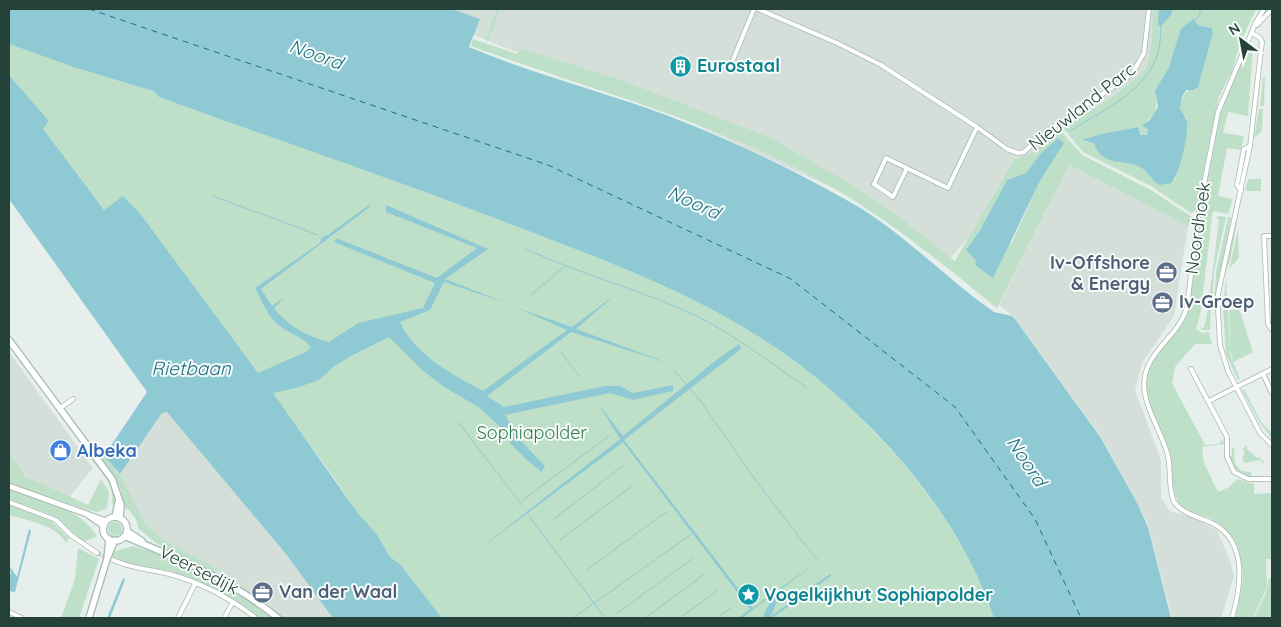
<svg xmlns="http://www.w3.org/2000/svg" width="1281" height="627" viewBox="0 0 1281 627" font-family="Quicksand,sans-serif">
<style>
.built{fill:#d4dfda}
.green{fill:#bfe0c8;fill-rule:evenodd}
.water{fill:#8ec9d4}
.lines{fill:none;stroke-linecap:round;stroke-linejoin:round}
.stream{stroke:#8ec9d4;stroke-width:1}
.ferry{stroke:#1c6f80;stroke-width:1;stroke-dasharray:6 5;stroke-linecap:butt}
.minor-tunnel{stroke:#bfccc8;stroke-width:4;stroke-dasharray:4 2;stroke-linecap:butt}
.minor-casing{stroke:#a8b8b2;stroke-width:5.5}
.tertiary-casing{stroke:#a8b8b2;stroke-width:7}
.secondary-casing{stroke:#a4bbb3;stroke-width:8}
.minor{stroke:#fff;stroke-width:4}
.tertiary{stroke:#fff;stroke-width:5}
.secondary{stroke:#fff;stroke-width:5.5}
.labels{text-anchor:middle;stroke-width:4;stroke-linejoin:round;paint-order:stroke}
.culture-label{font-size:18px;font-weight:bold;fill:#0d838f;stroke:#f7fbf9;text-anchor:start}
.street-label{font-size:18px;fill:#24423a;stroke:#f7fbf9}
.service-label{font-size:18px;font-weight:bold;fill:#4e5e75;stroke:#f7fbf9;text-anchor:start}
.park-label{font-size:18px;fill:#2d7a4b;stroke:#f7fbf9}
.shop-label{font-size:18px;font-weight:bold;fill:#366cbe;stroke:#f7fbf9;text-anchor:start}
.water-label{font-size:19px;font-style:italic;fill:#1c6f80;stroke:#f7fbf9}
</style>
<rect width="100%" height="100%" fill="#e6efeb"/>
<path class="built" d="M397 9H1154L1151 50 1148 69 1136 80 1058 131 1033 154 1014 158 970 236 945 264 865 203 662 109 473 35Z
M1069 165 1188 226 1174 316 1142 363 1135 390 1161 460V498L1170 511 1191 517 1217 530 1230 560 1234 576 1221 618H1172L1148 524 1102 438 1013 316 999 305Z
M9 352 93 468 68 499 21 473 9 457Z
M163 406 292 554 335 618H275L267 606 148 531 119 473Z"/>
<path class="green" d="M497 9H500L488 42 486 39Z
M1153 9H1159V13L1166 18 1171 15 1173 9H1256L1241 41 1232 71 1219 97 1196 210 1191 213 1151 186 1083 152 1063 128C1078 118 1142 80 1147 66 1153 48 1152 28 1153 9ZM1213 33 1198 86C1185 90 1182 95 1180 108L1187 120V129L1175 180 1154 181C1150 177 1145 170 1140 167 1124 157 1102 168 1094 143L1083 141 1101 134 1138 127 1142 135 1146 136 1148 131 1143 125C1157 114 1158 107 1155 91L1166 74 1172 58Z
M473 39 517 54 521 48 626 82 771 138 859 189 894 213 955 261 1014 159 1034 152 1059 129 1082 155 1151 190 1195 219 1194 222 1188 226 1069 165 997 308C941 263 886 217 823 182 712 120 589 90 471 46ZM1058 138 1063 143 1040 181 1011 244 977 261 966 250 980 230 1007 180 1026 173 1041 153Z
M9 44 73 67 153 91 159 97C272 137 385 176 497 219 588 254 685 288 767 342 815 372 856 411 894 453 938 502 972 556 994 618H442L400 564 390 557 378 536 357 513 335 479 142 216 104 210 42 129 49 121 9 75Z
M1253 49 1248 116 1228 112 1223 133 1244 136 1241 150 1227 148 1218 196 1233 199 1228 214 1213 211 1212 216 1201 311 1196 329 1202 333 1209 332 1212 344H1195L1175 367 1172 383 1205 445 1219 444 1223 439 1224 444 1202 447 1204 463 1218 492 1229 487 1238 479 1254 484V494L1272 493V559H1266L1267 587 1253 618H1235C1242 585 1249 574 1233 542 1229 532 1223 525 1213 520 1202 514 1189 514 1180 504 1171 493 1172 477 1170 464 1166 435 1142 407 1147 377 1152 350 1180 335 1189 310 1196 250 1207 87 1253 49Z
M1263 77H1265L1264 105 1260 107Z
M1259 109H1263L1262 131 1254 138Z
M1248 179H1261V191H1245Z
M1239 210 1230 261 1225 272 1236 218Z
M1220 216 1226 217 1214 272 1212 308H1208L1219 220 1216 217Z
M1228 217H1231L1216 308H1214L1216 272Z
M1238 229 1239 258 1229 269Z
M1226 277 1227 308H1223Z
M1239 309 1253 352 1233 362 1230 350 1229 310Z
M1208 310H1211L1210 330H1202L1200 327 1204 328Z
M1223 310H1228L1230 355 1240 379 1238 380 1226 354Z
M1244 389 1261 422 1272 433V439L1258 420 1242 390Z
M1247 445V449L1257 458 1259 457 1265 463H1262L1261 460 1244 463 1242 457 1244 456V450L1242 449Z
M1232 448H1234L1235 464 1242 471 1251 472 1252 477C1239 476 1234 468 1229 457L1232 455Z
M9 453 25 476 88 505 101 479 109 492 107 508 98 512 88 510 9 483Z
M87 455C101 461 117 490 115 505H112C115 483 100 471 87 455Z
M104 456 121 476 144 522 164 541 218 569 219 571 209 570 157 544 138 528C137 518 132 512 123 506 123 486 113 475 101 460Z
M9 489C40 499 80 508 97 536L84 542 54 516 9 499Z
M9 504 48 518 69 538 66 543C57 525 26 520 9 515Z
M108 529a7 7 0 1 1 14 0a7 7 0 1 1-14 0Z
M133 546C182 560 236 583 273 618H259L219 591 171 571 135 566 111 556 113 552Z
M78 548 99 559 79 618H61L75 579Z
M1269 578H1272V618H1254L1266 593Z"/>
<path class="water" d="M9 9H452L480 19 469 47C533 74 601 91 666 115 729 139 791 168 850 202 903 232 945 278 994 312L1012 316 1015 319 1101 438 1137 503 1148 527 1171 618H994C972 554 936 499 891 449 854 409 813 371 767 342 685 288 588 254 497 219 385 176 272 138 159 97L153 91 73 67 9 44Z
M1159 9H1173L1171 15 1161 26 1158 25Z
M1193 19 1199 26 1212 28 1213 33 1198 87 1193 90H1186L1182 97 1180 108C1182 113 1186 117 1187 122 1189 133 1179 177 1171 183L1159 185C1151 180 1146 169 1138 166 1120 159 1101 166 1094 143L1082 140 1101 134 1138 127 1141 135H1147L1148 130 1142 125 1150 120 1158 107 1155 91 1169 67 1181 29Z
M9 75 49 121 43 129 104 210 123 196 142 216 258 373 306 352 311 347C300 335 292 335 281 327 268 318 262 301 255 288L320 243 322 237 328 235 369 205 371 206 261 289 272 306 285 297 274 308C285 324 310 338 329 342L358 323 423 308 435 283 334 242 336 238 437 278 477 248 386 212V205L488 249 445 279 509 304 444 282 430 310 400 322C415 355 453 375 483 391L567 330 517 308 572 327 616 294 576 329 671 364 571 332 487 396 504 407 605 386H620L633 393 673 385V391L633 400 610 393 505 415 521 441 545 466 542 472 528 461 511 444 502 429 480 408 444 387 421 369 389 337 351 356 333 367 319 380 296 388 273 393 357 512 378 536 390 557 400 564 442 618H333L286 554 167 412 162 413 120 474 104 456 147 392 9 199Z
M1058 138 1064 143 1040 181 993 278 975 265 976 261 966 250 980 230 1007 180 1026 173 1041 153Z
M739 344 741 349 624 440 753 608 818 561 779 591V597L771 616 830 574 831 576 772 618H762L774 594 742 618H738L750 609 623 442 474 553 620 439 597 402 623 436 715 361Z
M29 529 31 531 15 592 9 591V575L11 573 9 565 17 577Z
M123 578 125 580 110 618H107Z"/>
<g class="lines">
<path class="stream" d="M1195 21 1200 14V9
M1070 131C1100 112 1145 92 1157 56 1161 46 1160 35 1161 25
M213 196 318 235
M526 249C576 272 629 287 679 308 725 327 766 360 806 387
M531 295 564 267
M560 351 580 377
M674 370 699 399 759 485 818 561
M458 422 522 505
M524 499 609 436
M529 516 605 618
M554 519 625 464
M560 540 633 485
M588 569 666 512
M616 614 692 559
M573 618 693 533
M645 618 705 574
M680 618 717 591
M716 618 731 608"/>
<path class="ferry" d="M89 9 548 165 791 279 955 407 1035 519 1081 618"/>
<path class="minor-tunnel" d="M97 553 113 560"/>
<defs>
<path id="minor" d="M758 9 837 43 881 65 977 127 1007 149 1018 153 1024 152 1046 132 1132 74 1144 53 1149 9
M1257 25 1272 9
M1252 33 1260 38 1262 42 1250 146 1218 294V309L1220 345 1228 371 1260 433 1272 445
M730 67 754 9
M907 168 893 197 874 184 886 158 948 188 977 127
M1241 191 1237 185 1244 149 1250 146
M1272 236H1264L1268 324 1272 330
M1191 369 1227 437V457L1234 472 1248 479H1272
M1263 374 1272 393
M1209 401 1272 369
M59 409 73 399
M9 502 56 520 72 536 97 553
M113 560C132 569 150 569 169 574 200 582 231 599 256 618
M9 612 22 618
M178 618 195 584
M224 618 233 602
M1232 618C1241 588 1248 543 1214 524 1199 516 1185 516 1174 502 1168 488 1171 471 1168 456 1161 426 1133 396 1149 364 1160 342 1180 332 1187 307L1199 210 1218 112 1256 22 1264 9"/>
<path id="tertiary" d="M9 486 106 521
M89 516 104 526"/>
<path id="secondary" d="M9 340 112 479 121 505 120 518
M115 517 119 499
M103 529a12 12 0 1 1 24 0a12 12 0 1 1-24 0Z
M127 531 142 541
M124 536C178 558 233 581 278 618
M107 559 115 540
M89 618 107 559 109 539"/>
</defs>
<use href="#minor" class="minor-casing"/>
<use href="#tertiary" class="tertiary-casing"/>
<use href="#secondary" class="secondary-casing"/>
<use href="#minor" class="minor"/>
<use href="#tertiary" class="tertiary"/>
<use href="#secondary" class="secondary"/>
</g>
<defs>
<symbol id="building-disc" viewBox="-11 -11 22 22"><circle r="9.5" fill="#0f9aa8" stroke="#f7fbf9"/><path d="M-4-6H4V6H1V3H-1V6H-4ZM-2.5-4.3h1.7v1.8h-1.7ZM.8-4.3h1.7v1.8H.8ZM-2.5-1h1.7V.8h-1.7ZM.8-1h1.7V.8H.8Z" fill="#fff"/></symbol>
<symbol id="office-disc" viewBox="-11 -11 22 22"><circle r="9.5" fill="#5c6f8a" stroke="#f7fbf9"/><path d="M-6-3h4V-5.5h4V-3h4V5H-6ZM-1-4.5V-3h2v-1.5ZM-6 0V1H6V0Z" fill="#fff"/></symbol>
<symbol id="shop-disc" viewBox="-11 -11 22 22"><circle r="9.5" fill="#3f7fe0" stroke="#f7fbf9"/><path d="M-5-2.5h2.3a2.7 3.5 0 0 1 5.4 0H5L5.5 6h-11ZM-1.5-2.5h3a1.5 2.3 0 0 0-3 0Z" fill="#fff"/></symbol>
<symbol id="sight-disc" viewBox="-11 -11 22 22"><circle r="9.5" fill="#0f9aa8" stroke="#f7fbf9"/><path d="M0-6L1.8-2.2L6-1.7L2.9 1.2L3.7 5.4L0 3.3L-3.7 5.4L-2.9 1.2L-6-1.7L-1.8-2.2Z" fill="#fff"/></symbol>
</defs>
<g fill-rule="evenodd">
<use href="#building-disc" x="668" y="54" width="25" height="25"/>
<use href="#office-disc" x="1154" y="260" width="25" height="25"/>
<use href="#office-disc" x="1150" y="290" width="25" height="25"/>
<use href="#shop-disc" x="48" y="438" width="25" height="25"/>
<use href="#office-disc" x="250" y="580" width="25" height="25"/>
<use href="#sight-disc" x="736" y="582" width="25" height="25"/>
</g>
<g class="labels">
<g class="culture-label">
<text x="697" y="72">Eurostaal</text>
<text x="764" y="601">Vogelkijkhut Sophiapolder</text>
</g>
<g class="street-label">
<text transform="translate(1082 107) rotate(-38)" y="6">Nieuwland Parc</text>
<text transform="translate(1198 228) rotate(-82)" y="6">Noordhoek</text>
<text transform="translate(199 570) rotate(27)" y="6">Veersedijk</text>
</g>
<g class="service-label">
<text x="1150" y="269" text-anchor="end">Iv-Offshore<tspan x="1150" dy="21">&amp; Energy</tspan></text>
<text x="1179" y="308">Iv-Groep</text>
<text x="279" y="598">Van der Waal</text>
</g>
<g class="park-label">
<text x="532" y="439">Sophiapolder</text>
</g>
<g class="shop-label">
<text x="77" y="457">Albeka</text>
</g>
<g class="water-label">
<text transform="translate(316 54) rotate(20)" y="7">Noord</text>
<text transform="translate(694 202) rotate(24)" y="7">Noord</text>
<text x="191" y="375">Rietbaan</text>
<text transform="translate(1027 461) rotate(57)" y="7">Noord</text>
</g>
</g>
<rect width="1281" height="627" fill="none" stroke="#24423a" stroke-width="20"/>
<g transform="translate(1241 40) rotate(328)" stroke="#f7fbf9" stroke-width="4" paint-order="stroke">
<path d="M0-4L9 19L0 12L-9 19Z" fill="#24423a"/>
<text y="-8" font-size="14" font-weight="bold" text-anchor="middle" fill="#24423a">N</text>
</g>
</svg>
